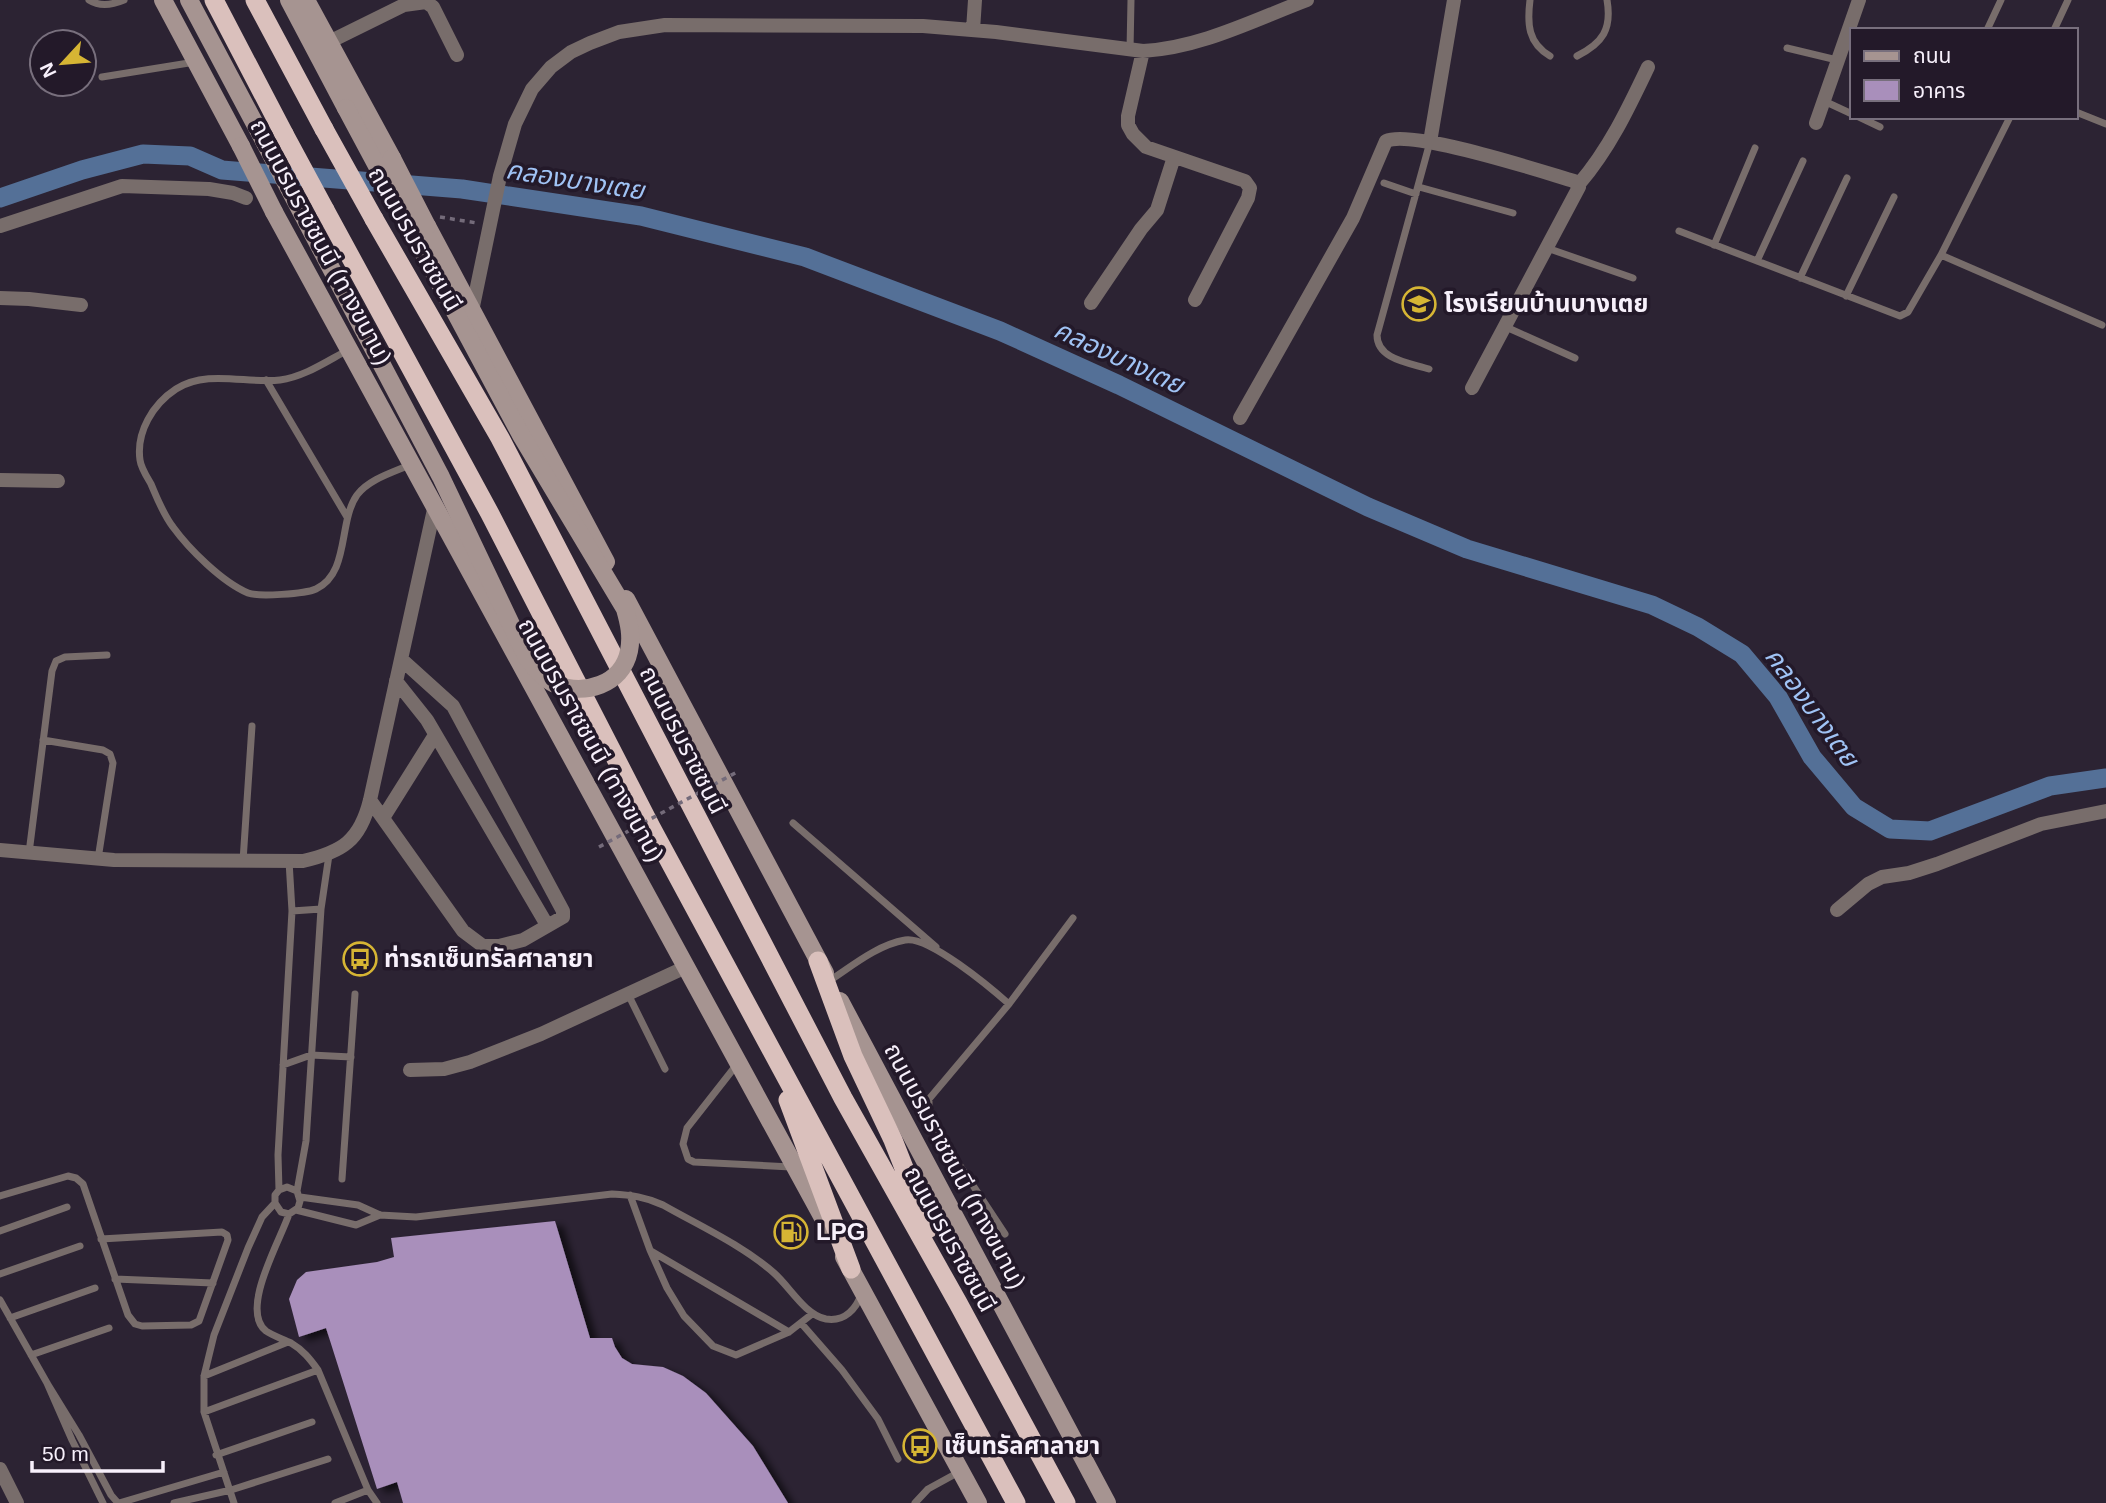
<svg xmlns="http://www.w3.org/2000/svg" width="2106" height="1503" viewBox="0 0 2106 1503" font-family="Helvetica,'Noto Sans Thai',sans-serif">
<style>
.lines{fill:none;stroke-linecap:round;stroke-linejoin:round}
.canal{stroke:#547097;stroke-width:19}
.building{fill:#a98fbb;filter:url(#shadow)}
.path{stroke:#746b7a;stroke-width:3.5;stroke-dasharray:5 5;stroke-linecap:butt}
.service{stroke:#786d6b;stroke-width:7}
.minor{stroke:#786d6b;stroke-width:14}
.secondary{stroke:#a69491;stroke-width:18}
.trunk{stroke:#dac0bc;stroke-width:19}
.path-bridge{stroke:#746b7a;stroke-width:3.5;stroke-dasharray:5 5;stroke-linecap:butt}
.secondary-bridge{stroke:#a69491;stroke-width:18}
.trunk-bridge{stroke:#dac0bc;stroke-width:19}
.labels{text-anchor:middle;stroke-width:7;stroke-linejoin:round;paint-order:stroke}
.street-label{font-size:24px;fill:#f7f0fb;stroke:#231929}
.poi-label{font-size:24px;font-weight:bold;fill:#f7f0fb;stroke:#231929;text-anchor:start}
.water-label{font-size:26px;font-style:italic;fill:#a0c3f5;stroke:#231929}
</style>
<defs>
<filter id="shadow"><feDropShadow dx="8" dy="4.5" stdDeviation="3.5" flood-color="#0009"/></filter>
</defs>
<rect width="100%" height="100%" fill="#2c2333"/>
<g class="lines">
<path class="canal" d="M0 198 82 170 143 154 190 156 222 170 462 189 641 216 805 257 1000 331 1119 385 1368 507 1467 549 1652 605 1698 627 1742 654 1778 697 1812 757 1854 807 1890 829 1930 831 2050 786 2106 778"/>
</g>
<path class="building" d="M555 1221 590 1338H612L615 1347 622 1358 632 1364 663 1367 683 1376 706 1393 753 1446 788 1503H403L397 1482 377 1489 326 1328 299 1337 289 1299 297 1280 306 1272 377 1262 394 1257 391 1238Z"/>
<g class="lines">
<path class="path" d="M440 217 477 223"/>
<path class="service" d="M89 0C100 7 112 5 124 0
M1530 0C1527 24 1528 43 1550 56
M1987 30 2001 0
M2054 30 2068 0
M1787 48 1837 60
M1130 50 1131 0
M1577 56C1603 43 1612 29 1607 0
M102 77 195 62
M1824 101 1852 114
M2076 112 2106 124
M1859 117 1880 127
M1384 183 1416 194
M1419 187 1513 213
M1679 231 1900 316 1908 312 1941 255 2010 117
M1714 245 1755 148
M1547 248 1633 278
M1941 255 2102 325
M1757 261 1803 161
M1800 278 1847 178
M1846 296 1894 197
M1506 327 1575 358
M348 350C327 361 304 377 280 380 247 384 207 369 176 389 153 404 136 432 140 460 141 468 147 477 151 484 157 498 163 514 173 527 189 549 222 582 248 593 258 597 305 594 316 589 350 573 338 522 357 495 369 479 394 472 412 464
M1429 369C1411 363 1377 360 1377 335L1430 142
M266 380 347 517
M43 740 103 750 110 754 113 763 98 859
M793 823 936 947
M29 853 52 671 56 661 65 657 107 655
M243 861 252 726
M292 911 321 909
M829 981C852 966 877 945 905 940 928 935 991 988 1009 1004L1073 918
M628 994 665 1069
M738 1063 687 1128 683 1144 688 1159 694 1162 791 1167
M283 1065 311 1055 351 1057
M342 1179 355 994
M279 1190 287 1187 297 1191
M630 1195 650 1250 667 1288 684 1316 713 1346 736 1355 789 1332 812 1314
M0 1196 68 1176 76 1178 83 1184 128 1315 135 1324 142 1326 191 1325 199 1321 228 1240 227 1235 222 1232 101 1239
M300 1197 358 1205 380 1215 416 1217 612 1194C631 1195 646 1197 663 1205 700 1226 742 1245 774 1273 790 1287 805 1315 826 1319 845 1322 856 1309 862 1293
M275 1203 281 1212 289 1214 298 1208 300 1201 297 1191 306 1141 321 909 329 855
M296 1210 356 1225 380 1215
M0 1231 67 1207
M1005 1234 945 1143 929 1113V1099L1009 1004
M651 1251 789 1332
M0 1274 80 1246
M115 1279 213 1283
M0 1300 47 1383
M10 1318 95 1288
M801 1323 842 1370 878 1419 898 1459
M31 1355 109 1328
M318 1370 368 1490 377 1503
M204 1376 288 1342
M204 1412 318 1370C310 1359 303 1350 291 1343 283 1339 273 1336 266 1331 239 1310 281 1239 289 1214
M216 1455 312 1422
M103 1503 72 1440 47 1383 79 1435 111 1495 118 1503
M119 1503 224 1472
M174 1503 231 1490 328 1459
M234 1503 204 1412V1376L214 1335 248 1248 262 1217 275 1203V1195L279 1190 278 1155 292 911 289 861
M335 1503 368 1490
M915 1503 928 1489 959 1472"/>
<path class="minor" d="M973 30 975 0
M329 42 404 5 426 2 433 7 457 55
M1143 51 1128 116V125L1133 134 1146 147 1245 181 1250 188 1248 198 1195 300
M1816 123 1859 0
M1430 142 1454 0
M1579 184C1609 149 1628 109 1648 67
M0 226 122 186 209 189 233 193 246 198
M0 298 29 299 81 305
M1091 303 1141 229 1157 210 1174 157
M472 311 500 176 515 124 532 89 551 67 571 52 590 43 619 32 665 25 923 26 996 32 1143 51C1200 48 1254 20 1307 0
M1240 418 1353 218 1386 141C1412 129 1540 171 1574 181L1579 187 1472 388
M0 480 58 481
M396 681 427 720 547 925
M370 800 463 931 483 946H499L523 940 563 917V911L453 706 401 659
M383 818 435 735
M0 850 114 860 303 861C342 852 360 841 370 800L435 505
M1837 910 1868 884 1882 877 1909 873 1937 864 2041 824 2106 811
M410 1070 444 1069 470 1062 541 1034 686 967
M0 1469 17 1503"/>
<path class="secondary" d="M163 0 241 146
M189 0 264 141
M289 0 346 108
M306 0 392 158
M274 212 829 1229
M427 226 606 562
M626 599 825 973
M840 1001 1107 1503
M844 1257 978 1503"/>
<path class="trunk" d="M214 0 284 134
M255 0 324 129
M325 210 489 512 651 827 1016 1503
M374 219 500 438 843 1098 958 1303 1066 1503
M818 961 853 1056 893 1140 928 1229
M788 1100 851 1269"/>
<path class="path-bridge" d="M599 847 737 772"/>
<path class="secondary-bridge" d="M264 141 441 477 527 658C535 668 544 679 555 684 584 696 622 685 629 651 632 636 629 623 625 609L522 437 346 108
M241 146 274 212
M392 158 427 226"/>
<path class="trunk-bridge" d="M324 129 374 219
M284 134 325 210"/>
</g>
<defs>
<symbol id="school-ring" viewBox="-11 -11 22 22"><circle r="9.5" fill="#231929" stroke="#d6b534" stroke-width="1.5"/><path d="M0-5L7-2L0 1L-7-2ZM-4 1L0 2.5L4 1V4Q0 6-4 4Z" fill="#d6b534"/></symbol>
<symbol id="bus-ring" viewBox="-11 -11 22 22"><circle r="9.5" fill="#231929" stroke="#d6b534" stroke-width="1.5"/><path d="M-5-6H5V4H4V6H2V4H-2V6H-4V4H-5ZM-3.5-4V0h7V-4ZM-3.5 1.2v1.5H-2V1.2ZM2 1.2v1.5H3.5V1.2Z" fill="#d6b534"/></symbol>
<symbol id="fuel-ring" viewBox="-11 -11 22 22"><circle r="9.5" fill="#231929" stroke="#d6b534" stroke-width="1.5"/><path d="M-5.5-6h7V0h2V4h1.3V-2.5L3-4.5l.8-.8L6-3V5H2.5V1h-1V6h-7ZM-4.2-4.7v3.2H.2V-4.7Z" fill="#d6b534"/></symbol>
</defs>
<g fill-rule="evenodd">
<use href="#school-ring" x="1400" y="285" width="38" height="38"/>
<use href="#bus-ring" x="341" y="940" width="38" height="38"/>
<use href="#fuel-ring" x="772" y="1213" width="38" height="38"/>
<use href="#bus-ring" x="901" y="1427" width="38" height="38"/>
</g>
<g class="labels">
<g class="street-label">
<text transform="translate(415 239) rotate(60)" y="8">ถนนบรมราชชนนี</text>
<text transform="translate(321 242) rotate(62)" y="8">ถนนบรมราชชนนี (ทางขนาน)</text>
<text transform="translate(591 740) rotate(61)" y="8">ถนนบรมราชชนนี (ทางขนาน)</text>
<text transform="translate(683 740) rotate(63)" y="8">ถนนบรมราชชนนี</text>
<text transform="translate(955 1166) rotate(62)" y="8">ถนนบรมราชชนนี (ทางขนาน)</text>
<text transform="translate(950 1239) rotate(61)" y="8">ถนนบรมราชชนนี</text>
</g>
<g class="poi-label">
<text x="1444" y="312">โรงเรียนบ้านบางเตย</text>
<text x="384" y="967">ท่ารถเซ็นทรัลศาลายา</text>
<text x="816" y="1240">LPG</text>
<text x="944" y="1454">เซ็นทรัลศาลายา</text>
</g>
<g class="water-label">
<text transform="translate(575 180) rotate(9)" y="9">คลองบางเตย</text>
<text transform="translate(1119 357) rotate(25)" y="9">คลองบางเตย</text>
<text transform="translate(1812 707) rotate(54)" y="9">คลองบางเตย</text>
</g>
</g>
<rect x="1850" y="28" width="228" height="91" fill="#231929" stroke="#786f7d" stroke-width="2"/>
<rect x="1864" y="51" width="35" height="10" fill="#a69491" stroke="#786f7d" stroke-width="2"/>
<text x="1913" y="63" font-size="21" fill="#f7f0fb">ถนน</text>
<rect x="1864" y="80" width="35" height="21" fill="#a98fbb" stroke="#786f7d" stroke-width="2"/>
<text x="1913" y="98" font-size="21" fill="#f7f0fb">อาคาร</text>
<g transform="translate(63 63) rotate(244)"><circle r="33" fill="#231929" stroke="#786f7d" stroke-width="2"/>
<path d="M0-5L12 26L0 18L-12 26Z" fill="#d6b534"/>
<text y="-10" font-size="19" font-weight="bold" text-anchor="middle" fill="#f7f0fb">N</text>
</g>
<path d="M32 1461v10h131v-10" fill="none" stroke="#f7f0fb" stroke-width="3.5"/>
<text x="42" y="1461" font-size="21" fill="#f7f0fb" stroke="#231929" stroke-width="5" paint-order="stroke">50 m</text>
</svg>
